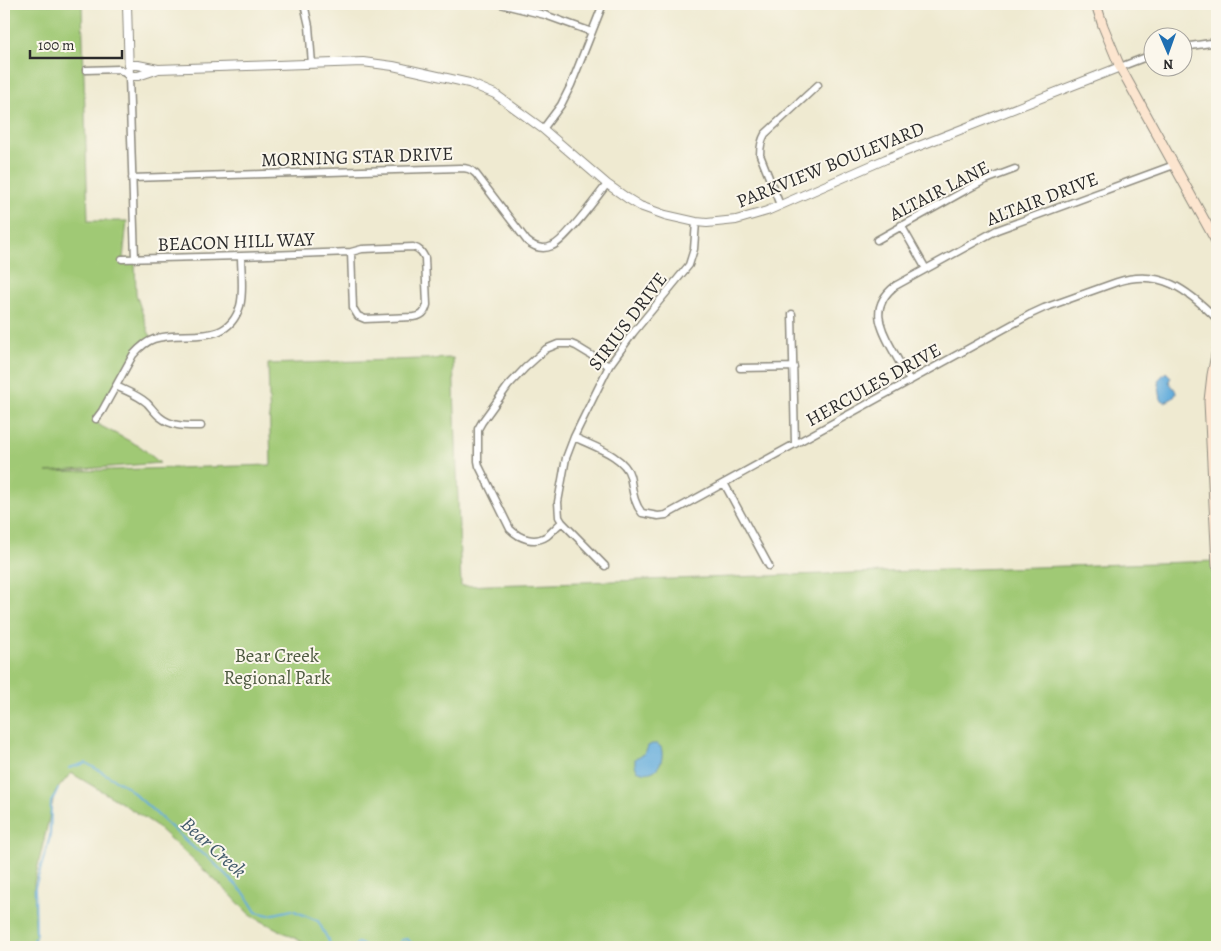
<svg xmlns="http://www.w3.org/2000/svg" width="1221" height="951" viewBox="0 0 1221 951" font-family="Alegreya,serif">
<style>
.green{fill:#a0c974;stroke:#667a50}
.water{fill:#65addc;stroke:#486c84}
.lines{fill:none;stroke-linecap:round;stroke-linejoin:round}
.stream{stroke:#65addc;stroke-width:2}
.minor-casing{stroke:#8d8a7e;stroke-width:9}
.tertiary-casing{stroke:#8d8a7e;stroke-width:10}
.secondary-casing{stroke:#8d8a7e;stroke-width:11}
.minor{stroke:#fff;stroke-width:6}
.tertiary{stroke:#fff;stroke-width:8}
.secondary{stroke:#fce5cf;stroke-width:9}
.labels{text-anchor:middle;stroke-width:4;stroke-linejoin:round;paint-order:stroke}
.street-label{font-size:19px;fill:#2b2b2b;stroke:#fbf7ec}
.park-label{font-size:19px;fill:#4e5a41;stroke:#fbf7ec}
.water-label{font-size:20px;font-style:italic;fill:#3f5869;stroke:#fbf7ec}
</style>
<rect width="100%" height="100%" fill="#fbf7ec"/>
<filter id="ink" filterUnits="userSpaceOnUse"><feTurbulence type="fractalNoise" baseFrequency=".02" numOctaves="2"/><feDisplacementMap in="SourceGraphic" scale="10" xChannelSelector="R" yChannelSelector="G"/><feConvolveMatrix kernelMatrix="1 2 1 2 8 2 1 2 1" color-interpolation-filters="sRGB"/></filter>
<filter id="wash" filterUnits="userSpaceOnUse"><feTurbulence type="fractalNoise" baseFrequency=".0096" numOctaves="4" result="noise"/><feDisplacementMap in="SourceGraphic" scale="20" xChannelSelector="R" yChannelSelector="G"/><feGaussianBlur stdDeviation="1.12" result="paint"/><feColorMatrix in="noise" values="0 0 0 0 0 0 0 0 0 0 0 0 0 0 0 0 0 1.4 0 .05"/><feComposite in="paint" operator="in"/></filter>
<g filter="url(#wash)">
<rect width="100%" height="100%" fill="#efead1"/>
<path class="green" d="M4 4H82L88 221H127L123 259H135L136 294 149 333 153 339 138 349 96 419 99 425 141 447 160 463 46 472 271 465 268 364 453 358 461 586 1217 561V947H312L250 915 231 895 154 824 120 802 71 773 55 792 34 883 36 947H4Z"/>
<path class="water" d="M1166 372 1171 377 1169 381C1171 387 1176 388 1176 394L1173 398 1165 402 1161 400 1158 380Z
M652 744H657L661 747C666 763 654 779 637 770L635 765V759C641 754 646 755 648 746Z"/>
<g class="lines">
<path class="stream" d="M69 768 86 763 126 786 195 849 208 857 245 894 256 912 269 915 292 910 318 921 332 947
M31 947 36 936 35 887 50 837 51 802 58 789
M354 947 358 943 368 947
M398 947 401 940 407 939 416 947"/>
</g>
</g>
<g filter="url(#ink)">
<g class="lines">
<defs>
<path id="minor" d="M304 4 309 26 312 64
M500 4 545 15 592 32
M1184 47 1217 42
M1120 67 1154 54
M86 70 119 69 129 76 135 259
M543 129 561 105 571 85 603 4
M132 178 460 168C467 168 471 169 476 174L527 241C534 247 543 250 552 246 565 241 597 197 607 184
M780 205 760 155C760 147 761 141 765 134L818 85
M901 225 926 269
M877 240 966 190 983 181 1015 169
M413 247C420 249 422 252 425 258L427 305C425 313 422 316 413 317L365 319 358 316 353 308 351 252 362 249Z
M122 259 241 256 351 252
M792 314 795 444
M740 368 794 367
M910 381C904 370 898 360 892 349 879 326 870 306 895 286L997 230 1174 165
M116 386C126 391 138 395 147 403 151 407 155 413 160 417 172 427 186 426 201 426
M96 419 102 411 133 355C139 348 145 342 154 339 184 329 227 349 240 306 244 292 241 271 241 256
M574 437C592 446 625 456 630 476 633 490 633 502 642 513L658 516 666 515 1031 314 1044 308 1117 282C1160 268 1188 290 1217 319
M724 483 769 566
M562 522C557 526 552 532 547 536 535 544 520 539 510 529L479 466 478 461V429L482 422 508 386 525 368 546 349 558 344H571L576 346 609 366
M605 566 562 522 559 517 558 502 566 458 574 437 609 366 633 333 689 265 694 249 696 222"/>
<path id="tertiary" d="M127 4 129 76H138L156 70
M128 65H138L158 69 363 62 393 66 469 83 495 94 543 129 607 184 627 198 640 206 665 215 696 222 707 223 736 220 767 211 886 159 1120 67"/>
<path id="secondary" d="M1096 4 1103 26 1120 67 1217 243
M1217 350 1212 375 1209 401 1217 566"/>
</defs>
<use href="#minor" class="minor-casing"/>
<use href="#tertiary" class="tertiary-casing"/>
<use href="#secondary" class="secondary-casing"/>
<use href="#minor" class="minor"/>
<use href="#tertiary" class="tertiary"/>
<use href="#secondary" class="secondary"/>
</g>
</g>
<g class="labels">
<g class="street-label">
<text transform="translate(357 156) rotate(-2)" y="7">MORNING STAR DRIVE</text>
<text transform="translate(830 164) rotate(-22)" y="7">PARKVIEW BOULEVARD</text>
<text transform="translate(939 190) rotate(-27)" y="7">ALTAIR LANE</text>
<text transform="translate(1042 198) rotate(-21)" y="7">ALTAIR DRIVE</text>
<text transform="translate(236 241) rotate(-2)" y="7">BEACON HILL WAY</text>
<text transform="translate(627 321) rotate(-53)" y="7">SIRIUS DRIVE</text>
<text transform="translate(873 384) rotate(-29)" y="7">HERCULES DRIVE</text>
</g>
<g class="park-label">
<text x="277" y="662">Bear Creek<tspan x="277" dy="22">Regional Park</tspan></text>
</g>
<g class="water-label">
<text transform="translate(214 847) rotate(42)" y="7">Bear Creek</text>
</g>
</g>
<rect width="1221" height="951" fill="none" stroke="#fbf7ec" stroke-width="20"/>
<g transform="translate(1168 52) rotate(178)"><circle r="24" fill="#fbf7ec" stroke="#a8a59f"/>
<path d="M0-4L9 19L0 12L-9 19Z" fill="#1f6fb2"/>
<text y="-8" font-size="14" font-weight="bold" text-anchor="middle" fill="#2b2b2b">N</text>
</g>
<path d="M30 50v8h92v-8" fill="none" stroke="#2b2b2b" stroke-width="2.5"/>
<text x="38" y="50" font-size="15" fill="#2b2b2b" stroke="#fbf7ec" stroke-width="4" paint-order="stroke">100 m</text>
</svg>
